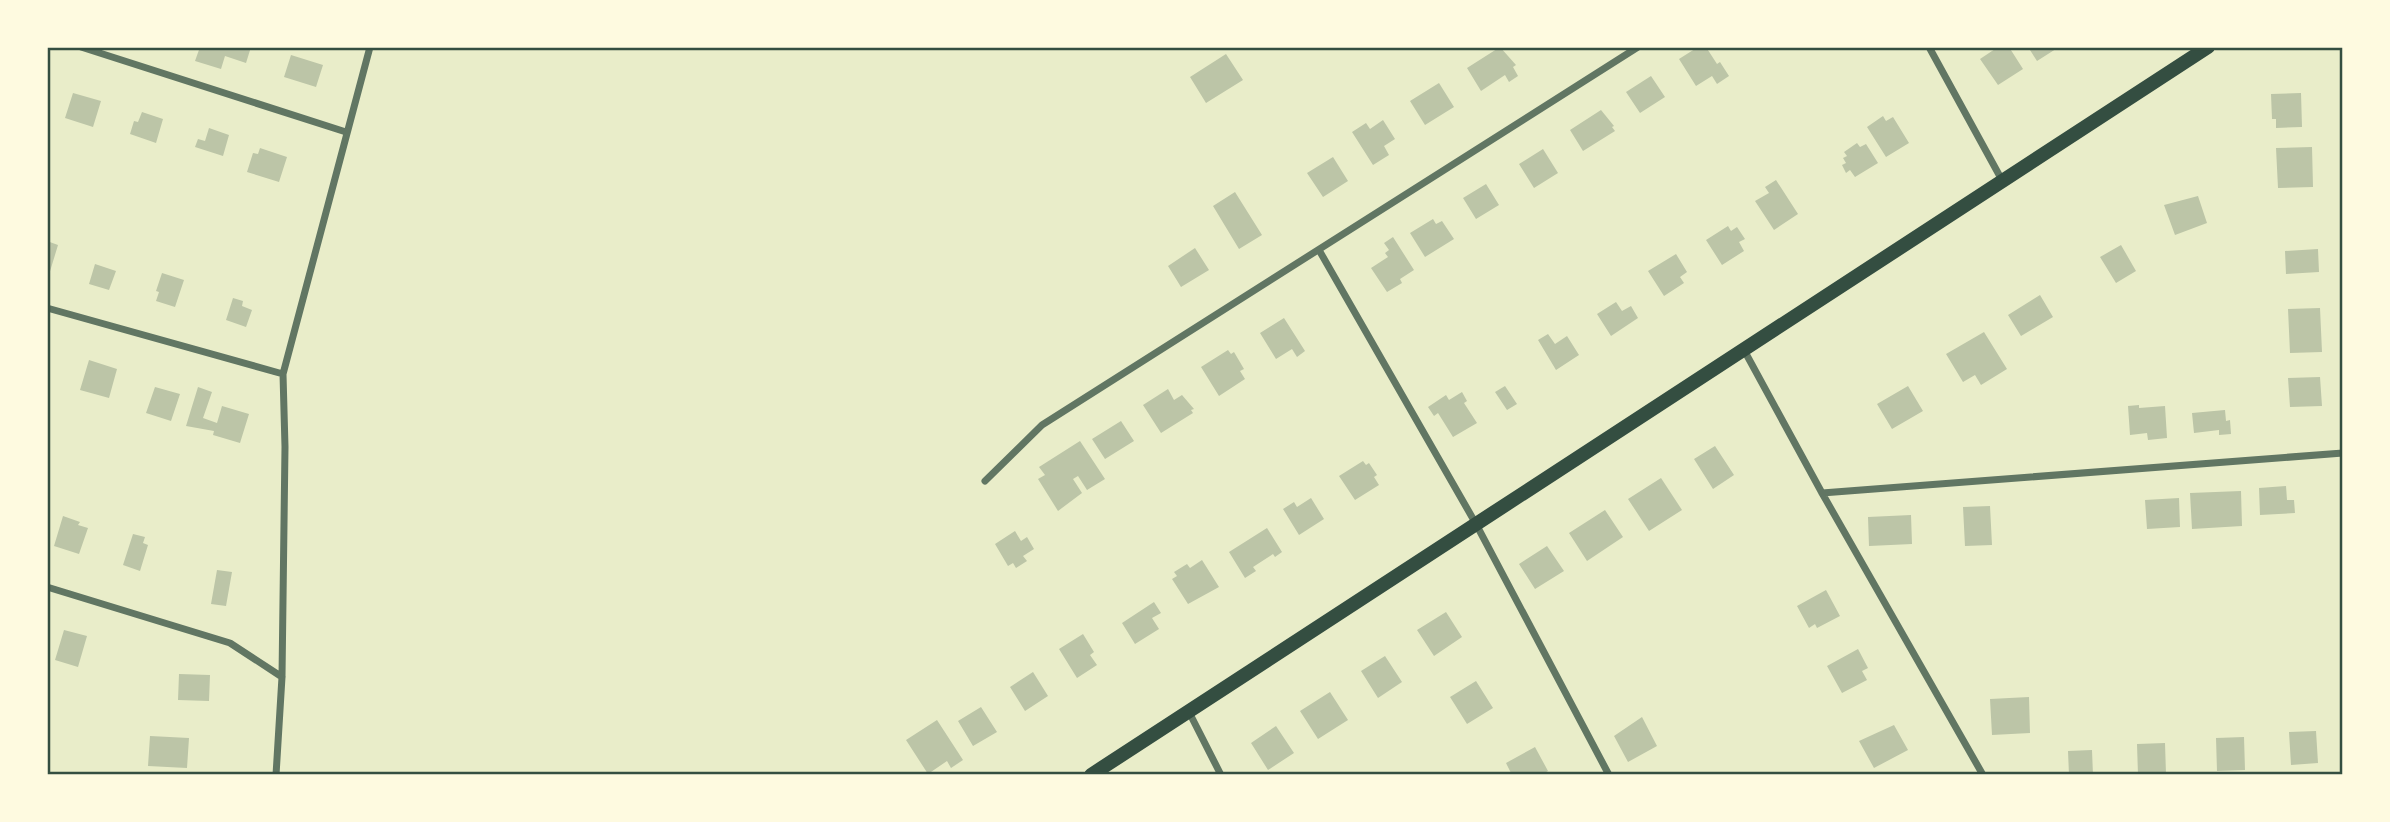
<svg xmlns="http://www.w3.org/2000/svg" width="2390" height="822" viewBox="0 0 2390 822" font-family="Lato,sans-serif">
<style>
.building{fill:#bcc5a7}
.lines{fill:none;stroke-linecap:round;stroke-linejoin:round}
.minor{stroke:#617663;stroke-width:7}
.secondary{stroke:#344e41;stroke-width:14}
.neatline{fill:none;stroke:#344e41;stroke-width:2.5}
</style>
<rect width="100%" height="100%" fill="#e9edc9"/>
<path class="building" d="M200 47H251L246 63 225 56 221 69 195 61Z
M1500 47 1516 65 1513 67 1518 76 1509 82 1505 75 1481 91 1467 68Z
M1698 47H1706L1717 64 1720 62 1729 76 1717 84 1712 76 1696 86 1679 59Z
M1998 47H2009L2023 69 1998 85 1980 59Z
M2028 47H2059L2037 61Z
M1226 54 1243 80 1206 103 1190 77Z
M291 55 323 65 316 87 284 77Z
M1651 76 1665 97 1640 113 1626 92Z
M1439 83 1454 107 1425 125 1410 101Z
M73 93 101 101 93 127 65 118Z
M2301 93 2302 127 2276 128V119H2272L2271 94Z
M1601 110 1614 126 1612 127 1615 131 1583 151 1570 130Z
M142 112 163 119 156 143 130 134 134 121 138 122Z
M1883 116 1886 121 1893 117 1909 143 1886 157 1867 127Z
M1383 120 1395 139 1384 146 1389 155 1373 165 1352 132 1366 123 1370 129Z
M209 128 229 135 223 156 195 147 198 139 205 141Z
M1857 143 1860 147 1866 144 1878 163 1855 177 1850 170 1846 173 1842 165 1846 163 1843 158 1847 156 1844 152Z
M2312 147 2313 187 2278 188 2276 148Z
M260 148 287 157 279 182 247 172 253 153 258 154Z
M1543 149 1558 173 1534 188 1519 164Z
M1333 157 1348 181 1323 197 1307 173Z
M1776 180 1798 214 1774 230 1755 201 1769 193 1765 187Z
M1486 184 1499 205 1476 219 1463 198Z
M1235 192 1262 235 1239 249 1213 206Z
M2198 196 2207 223 2175 235 2164 205Z
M1433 219 1436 224 1442 221 1454 239 1425 257 1410 233Z
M1728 226 1731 231 1737 227 1745 239 1739 242 1744 251 1722 265 1706 240Z
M1393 237 1414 270 1400 279 1402 283 1387 292 1371 268 1388 257 1385 253 1389 250 1384 243Z
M47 241 58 245 48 278H47Z
M2121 245 2136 271 2116 283 2100 257Z
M1195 248 1209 270 1181 287 1168 266Z
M2318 249 2319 272 2286 274 2285 251Z
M1676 254 1687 272 1680 277 1684 283 1664 296 1648 271Z
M95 264 116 271 109 290 89 284Z
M162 273 184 280 175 307 156 301 159 292 156 291Z
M2040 295 2053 317 2021 336 2008 315Z
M233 298 243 301 242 306 252 310 246 327 226 320Z
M1616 302 1622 311 1631 306 1638 318 1611 336 1597 314Z
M2320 308 2322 352 2290 353 2288 309Z
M1284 318 1305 351 1297 357 1292 349 1276 359 1260 333Z
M1984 332 2007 369 1981 385 1975 375 1963 382 1946 354Z
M1548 334 1555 344 1567 336 1579 355 1556 370 1538 340Z
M1228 350 1231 354 1234 352 1244 369 1240 371 1245 379 1219 396 1201 367Z
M89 360 117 369 109 398 80 390Z
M2320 377 2322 406 2290 407 2288 378Z
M1505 386 1517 404 1507 410 1495 392Z
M1908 386 1923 411 1892 429 1877 404Z
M155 387 180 394 171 421 146 413Z
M198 387 212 392 203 418 217 423 222 406 249 414 240 443 213 435 214 431 186 426Z
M1168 389 1174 400 1182 395 1194 409 1191 410 1193 413 1161 433 1143 405Z
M1462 392 1467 401 1464 403 1477 423 1453 437 1438 413 1434 416 1428 407 1446 395 1449 400Z
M2139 405V408L2165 406 2167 438 2148 440 2147 433 2130 435 2128 406Z
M2225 410 2226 421 2230 420 2231 434 2219 435V430L2194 433 2192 413Z
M1121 421 1134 441 1105 459 1092 439Z
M1080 441 1105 479 1087 490 1078 476 1073 479 1082 493 1058 511 1038 479 1045 475 1039 467Z
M1715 446 1734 475 1713 489 1694 459Z
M1363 461 1366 465 1369 463 1377 475 1374 477 1379 485 1355 500 1339 476Z
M1661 478 1682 510 1649 531 1628 499Z
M2286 486 2287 500H2294L2295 513 2260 515 2259 488Z
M2241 491 2242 526 2192 529 2190 493Z
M1311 498 1324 519 1299 535 1283 509 1294 502 1297 507Z
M2179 498 2180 527 2147 529 2145 500Z
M1990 506 1992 545 1965 546 1963 507Z
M1605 510 1623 537 1587 561 1569 533Z
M1911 515 1912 544 1869 546 1868 517Z
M63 516 80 522 78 525 88 528 79 554 54 546Z
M1267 528 1282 552 1275 557 1273 554 1253 567 1256 571 1245 578 1229 552Z
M1015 531 1021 541 1027 537 1034 549 1023 556 1027 561 1016 568 1013 563 1008 566 995 544Z
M133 534 145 537 143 543 148 545 140 571 123 565Z
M1547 546 1564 571 1535 589 1519 564Z
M1202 560 1219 587 1188 604 1172 579 1177 576 1174 572 1187 564 1190 568Z
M217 570 232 572 226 606 211 604Z
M1826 590 1840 616 1817 628 1815 624 1809 628 1797 606Z
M1154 602 1161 613 1152 618 1159 629 1135 644 1122 623Z
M1446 612 1462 637 1434 656 1417 630Z
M64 630 87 636 78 667 55 660Z
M1083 634 1094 652 1090 655 1097 665 1077 678 1059 649Z
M1858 649 1868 668 1862 671 1867 680 1842 693 1827 666Z
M1385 656 1402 682 1378 698 1361 671Z
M1033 672 1048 696 1025 711 1010 687Z
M179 674 210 675 209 701 178 700Z
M1476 681 1493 708 1467 724 1450 697Z
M1330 692 1348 720 1318 739 1300 711Z
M2029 697 2030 733 1992 735 1990 699Z
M981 707 997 732 973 746 958 721Z
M1642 717 1657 746 1628 762 1614 736Z
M937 720 963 760 951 768 947 761 928 774 906 740Z
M1894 725 1908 750 1874 768 1859 741Z
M1276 726 1294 753 1268 770 1251 743Z
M2316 731 2318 763 2291 765 2289 732Z
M150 736 189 738 187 768 148 766Z
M2244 737 2245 770 2217 771 2216 738Z
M2165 743 2166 774 2138 775 2137 744Z
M1535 747 1548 771 1541 775H1512L1506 763Z
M2092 750 2093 775H2069L2068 751Z"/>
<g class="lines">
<path class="minor" d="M81 47 346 132
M1929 47 2003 182
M1319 250 1476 524 1609 775
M47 308 283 374
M1744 350 1822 493 1983 775
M985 481 1042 425 1638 47
M1822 493 2343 453
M47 587 230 643 282 677
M1189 712 1221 775
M276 775 282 677 285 447 283 374 370 47"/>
<path class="secondary" d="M1091 775 2208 47"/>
</g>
<rect width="2390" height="822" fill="none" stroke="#fefae0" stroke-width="98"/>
<rect x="49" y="49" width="2292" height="724" class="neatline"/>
</svg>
